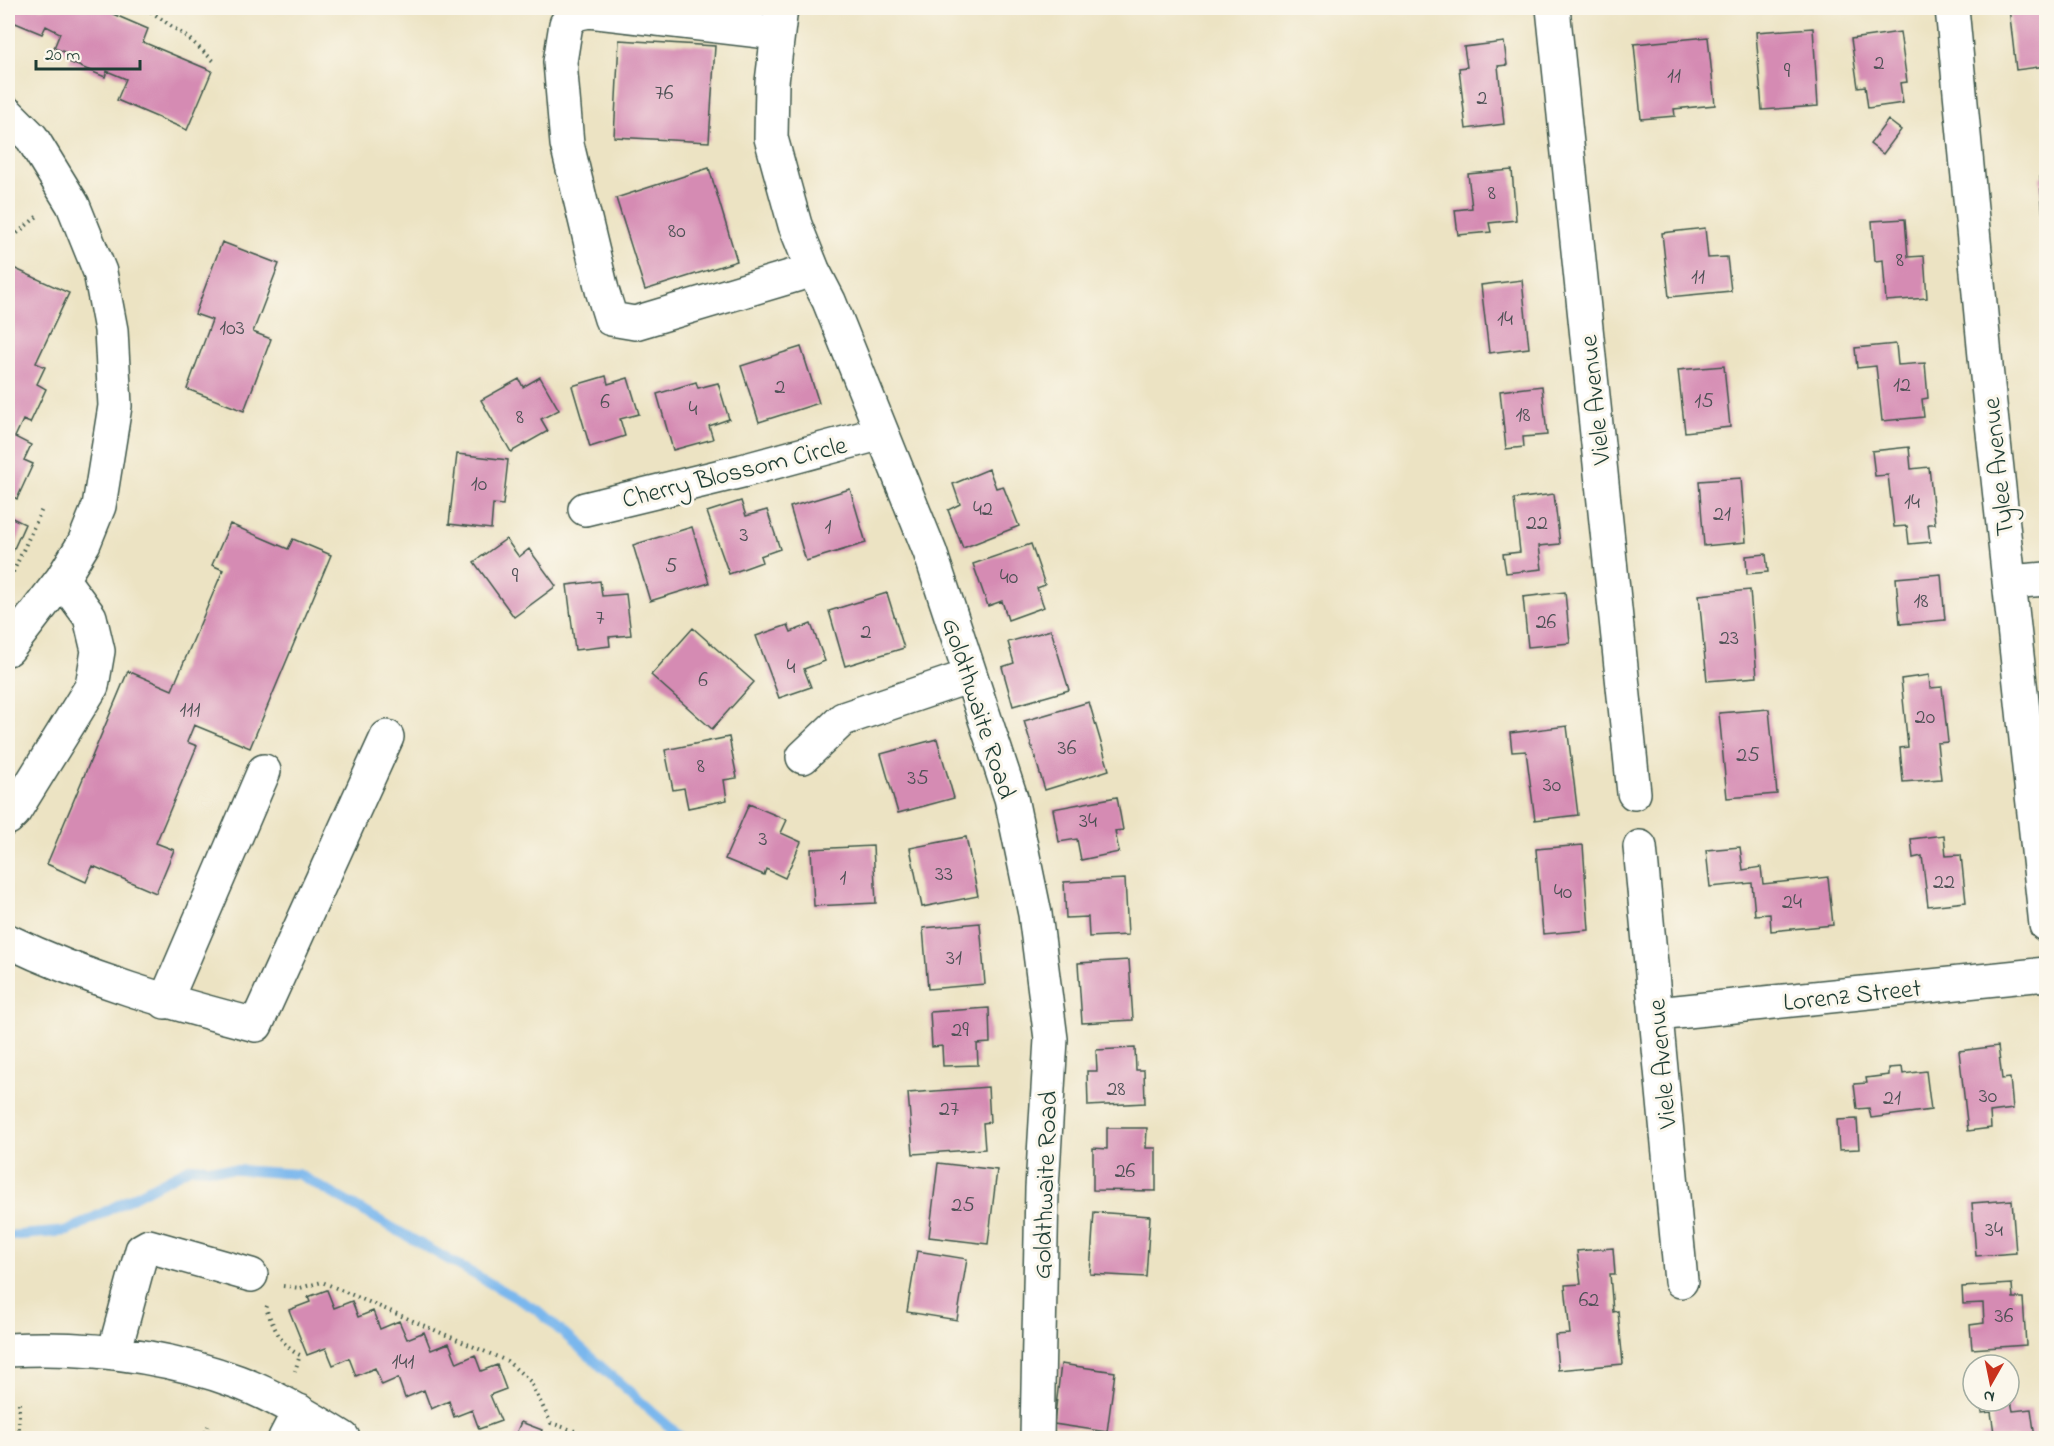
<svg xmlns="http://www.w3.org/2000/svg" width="2054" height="1446" viewBox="0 0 2054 1446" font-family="'Indie Flower',sans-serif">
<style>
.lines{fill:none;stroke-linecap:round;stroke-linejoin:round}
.stream{stroke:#7ab7ed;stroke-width:10}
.building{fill:#d58bb3}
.minor-casing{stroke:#3e5649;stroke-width:36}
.path{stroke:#3e5649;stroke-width:4;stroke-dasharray:1.5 4.5;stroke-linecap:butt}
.minor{stroke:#fff;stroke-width:33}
.labels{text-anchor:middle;stroke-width:6;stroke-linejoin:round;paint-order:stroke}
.number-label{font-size:22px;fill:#4c5054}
.street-label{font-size:26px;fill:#1f3d34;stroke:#fbf7ec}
</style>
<rect width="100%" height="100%" fill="#fbf7ec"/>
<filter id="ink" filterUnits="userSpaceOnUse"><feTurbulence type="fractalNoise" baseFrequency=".0167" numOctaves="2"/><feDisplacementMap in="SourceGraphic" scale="12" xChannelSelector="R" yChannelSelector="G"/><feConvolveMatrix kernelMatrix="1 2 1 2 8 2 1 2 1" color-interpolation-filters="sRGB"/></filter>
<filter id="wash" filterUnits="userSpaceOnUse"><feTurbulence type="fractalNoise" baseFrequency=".008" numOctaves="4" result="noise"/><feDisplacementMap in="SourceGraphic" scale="24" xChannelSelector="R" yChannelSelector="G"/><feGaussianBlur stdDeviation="1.35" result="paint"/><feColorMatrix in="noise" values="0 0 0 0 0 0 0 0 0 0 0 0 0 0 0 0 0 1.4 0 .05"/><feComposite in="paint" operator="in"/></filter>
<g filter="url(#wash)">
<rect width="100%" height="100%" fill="#ece3c3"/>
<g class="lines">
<path class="stream" d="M8 1236 68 1231 191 1167 298 1174 537 1310 682 1438"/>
</g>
<g id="blocks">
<path class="building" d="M8 8H116L113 14 148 29 143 42 212 71 187 130 117 100 126 79 107 71 105 77 69 62 72 55 54 48 60 33 46 26 42 34 8 20Z
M2009 8H2046V66L2016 70Z
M1813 28 1818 106 1762 110 1756 32Z
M1900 32 1907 82 1900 83 1903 103 1868 108 1865 86 1858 87 1851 39Z
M1708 37 1715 105 1674 109 1675 116 1641 119 1634 44Z
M619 40 715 46 709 142 614 137Z
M1504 42 1507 65 1498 66 1504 124 1466 129 1459 68 1467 67 1464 47Z
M1888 120 1901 130 1883 154 1870 144Z
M709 168 737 261 645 290 616 198Z
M1512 170 1516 220 1489 223 1491 232 1458 235 1455 210 1472 208 1468 174Z
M2046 176V218H2043L2040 177Z
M1905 219 1908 257 1924 256 1927 298 1886 301 1883 260 1875 261 1872 221Z
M1705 228 1708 258 1727 257 1731 291 1669 297 1662 233Z
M222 242 279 264 253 332 271 339 244 411 187 389 212 320 195 314Z
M9 266 69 293 36 363 45 367 37 384 46 389 30 423 23 420 15 437 31 445 24 460 33 464 17 499 10 495 8 500Z
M1522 280 1529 348 1489 353 1481 285Z
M1896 344 1898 365 1925 363 1928 398 1922 399 1924 417 1882 421 1876 366 1857 368 1855 348Z
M801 347 819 403 759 422 741 366Z
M1724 366 1730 427 1685 432 1678 370Z
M606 376 608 384 628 378 639 414 620 419 625 436 590 447 572 386Z
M540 377 559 410 541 419 548 431 511 452 481 400 519 379 523 387Z
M696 382 698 388 718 383 729 419 709 426 713 439 673 450 657 394Z
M1542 386 1547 435 1523 437 1524 447 1506 449 1500 391Z
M1909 447 1911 469 1929 467 1935 524H1928L1930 542 1909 544 1907 526 1894 527 1888 475 1875 476 1872 451Z
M457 454 508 460 503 505 493 504 491 529 449 524Z
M989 469 996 488 1003 486 1019 526 963 548 948 510 960 504 953 484Z
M1741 478 1746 542 1704 546 1699 481Z
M850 489 866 543 806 561 790 507Z
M1554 494 1560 544 1539 546 1542 569 1506 573 1503 554 1520 552 1514 499Z
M741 501 746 516 767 510 780 549 760 556 762 562 729 574 707 512Z
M8 516 25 524 8 562Z
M230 524 288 549 293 539 331 555 250 748 194 725 187 742 197 746 156 843 174 850 156 893 93 866 86 882 47 864 128 671 172 690 223 570 212 565Z
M692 527 709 583 650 601 633 545Z
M506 539 519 557 529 549 556 586 514 617 474 562Z
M1031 544 1045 585 1037 588 1044 607 1008 620 1002 601 988 606 973 564Z
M1766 554 1768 572 1747 574 1746 556Z
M1941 574 1945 620 1900 624 1896 578Z
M600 581 602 596 626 594 631 635 609 637 610 646 575 650 567 585Z
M1750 590 1757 677 1707 681 1699 595Z
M1565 592 1570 643 1528 647 1523 597Z
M887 593 904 648 845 666 829 611Z
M811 624 825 661 804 669 811 687 779 698 756 636 788 625 791 632Z
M693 628 754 682 712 729 651 675Z
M1051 630 1069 690 1013 706 1002 667 1014 663 1008 642Z
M1929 675 1930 688 1942 687 1948 742 1937 743 1941 779 1903 782 1900 748 1908 747 1901 679Z
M1089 702 1109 770 1045 790 1024 721Z
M1769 709 1777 794 1727 798 1719 713Z
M1567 726 1578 815 1535 820 1526 751 1512 752 1510 733Z
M729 737 737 778 724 780 727 800 688 808 684 788 673 790 665 750Z
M937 739 954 798 898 813 881 754Z
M1117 797 1123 830 1115 831 1119 852 1081 860 1077 839 1059 842 1053 809Z
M749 804 787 820 781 833 801 842 785 878 766 869 764 875 725 859Z
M1944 835 1946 856 1961 855 1966 902 1928 906 1922 856 1913 858 1911 839Z
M966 837 978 896 922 907 910 848Z
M1583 845 1589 930 1543 934 1536 849Z
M873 846 876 903 814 906 811 849Z
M1740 847 1743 870 1761 867 1763 884 1828 877 1833 925 1771 931 1770 914 1755 915 1752 883 1710 887 1706 850Z
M1125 879 1128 935 1089 937 1088 917 1066 918 1064 882Z
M980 923 985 984 928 989 923 928Z
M1129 960 1133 1020 1082 1023 1078 963Z
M989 1008 990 1043 977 1044 978 1065 943 1066 942 1046 932 1047 930 1012Z
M1998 1046 2002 1079 2010 1078 2013 1109 1990 1112 1991 1128 1968 1131 1959 1051Z
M1135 1048 1136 1070H1144L1145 1103 1088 1106 1087 1071H1097L1096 1050Z
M1902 1067 1903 1074 1926 1071 1931 1110 1871 1118 1869 1108 1857 1109 1854 1084 1867 1083 1866 1078 1889 1075V1068Z
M988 1087 990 1122 983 1123 985 1149 913 1154 908 1093Z
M1857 1119 1859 1149 1839 1150 1837 1120Z
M1107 1128H1147L1146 1148H1156V1191L1093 1190V1148L1107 1149Z
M938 1163 997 1170 988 1244 929 1237Z
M2012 1200 2016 1253 1976 1256 1972 1203Z
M1094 1212 1150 1216 1146 1277 1090 1274Z
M1613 1248 1615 1274H1610L1613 1312 1618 1311 1623 1364 1558 1370 1555 1335 1570 1334 1565 1285 1581 1284 1577 1251Z
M917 1251 967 1259 957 1320 907 1312Z
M2012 1284 2013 1298H2023L2026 1345 1972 1349 1970 1325 1984 1323 1983 1303 1963 1304 1962 1287Z
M327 1290 334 1308 352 1301 358 1317 373 1311 380 1329 399 1321 407 1339 424 1332 431 1350 449 1343 457 1363 475 1355 481 1371 497 1365 506 1389 490 1395 501 1421 479 1429 472 1410 454 1417 449 1401 431 1409 424 1390 405 1398 398 1378 382 1385 375 1368 356 1376 349 1358 333 1365 326 1348 307 1355 289 1310 310 1302 308 1297Z
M1061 1364 1115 1372 1107 1432 1054 1424Z
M2009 1391 2013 1411 2031 1409 2035 1438H1981L1980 1435 1994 1433 1991 1412 1982 1413 1980 1401H2009Z
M521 1422 542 1430 539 1438H514Z"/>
</g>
</g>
<g filter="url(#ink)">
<use href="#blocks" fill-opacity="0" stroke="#3e5649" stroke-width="1.5"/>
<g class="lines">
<defs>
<path id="minor" d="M781 8 772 82 771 138 795 225 813 270 829 301 930 552 1011 798 1035 914 1051 1039 1042 1188 1037 1438
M1553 8 1634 793
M1952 8 1986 367 2046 925
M777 33 589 11 575 14 566 24 560 62 567 144 602 290 611 319 635 323 813 270
M8 114 32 138 73 205 100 272 111 330 115 406 99 506 84 543 62 579 8 649
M585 509 742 471 882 433
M2009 582 2046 579
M803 757 843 719 970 676
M8 818 14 812 92 686 98 651 90 617 62 579
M1640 847 1681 1281
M8 941C87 979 170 1003 256 1025L387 737
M165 1002 264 771
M1657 1014 2046 974
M8 1350C85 1346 165 1355 238 1382 275 1396 310 1417 343 1438
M114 1353 142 1250 149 1246 251 1275
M285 1438 299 1411"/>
</defs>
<use href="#minor" class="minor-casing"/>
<path class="path" d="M146 8 188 38 214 61
M8 241 40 214
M8 583 43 507
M283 1286 300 1288 322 1282 507 1361 530 1381 551 1423 596 1438
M267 1306 266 1309C274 1326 281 1347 300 1355L295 1371
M19 1403V1438
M204 1438 208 1426"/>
<use href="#minor" class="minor"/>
</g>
</g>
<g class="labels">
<g class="number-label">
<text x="1879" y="69">2</text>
<text x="1787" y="77">9</text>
<text x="1674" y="82">11</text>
<text x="664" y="99">76</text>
<text x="1482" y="104">2</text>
<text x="1492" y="199">8</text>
<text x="677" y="237">80</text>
<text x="1900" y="266">8</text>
<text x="1698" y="283">11</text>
<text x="1505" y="325">14</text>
<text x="232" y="334">103</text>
<text x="1902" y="391">12</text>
<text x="780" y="393">2</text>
<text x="1704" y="407">15</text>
<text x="605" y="408">6</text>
<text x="693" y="415">4</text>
<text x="1523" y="421">18</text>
<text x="520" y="423">8</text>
<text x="479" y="490">10</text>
<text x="1912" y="508">14</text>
<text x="983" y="515">42</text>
<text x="1722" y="520">21</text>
<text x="1537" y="529">22</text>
<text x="828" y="533">1</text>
<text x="744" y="541">3</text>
<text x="671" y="572">5</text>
<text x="515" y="582">9</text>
<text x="1009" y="583">40</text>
<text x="1921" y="607">18</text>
<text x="600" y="624">7</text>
<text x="1546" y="628">26</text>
<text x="866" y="638">2</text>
<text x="1729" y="644">23</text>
<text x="791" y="673">4</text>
<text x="703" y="686">6</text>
<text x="190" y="716">111</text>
<text x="1925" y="723">20</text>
<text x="1067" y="754">36</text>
<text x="1748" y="761">25</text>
<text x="701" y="772">8</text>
<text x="918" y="784">35</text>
<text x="1552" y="791">30</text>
<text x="1088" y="827">34</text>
<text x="763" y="845">3</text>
<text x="944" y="880">33</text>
<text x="843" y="884">1</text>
<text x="1944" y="888">22</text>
<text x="1563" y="898">40</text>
<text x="1792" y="908">24</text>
<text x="954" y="964">31</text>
<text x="960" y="1036">29</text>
<text x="1116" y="1095">28</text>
<text x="1988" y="1102">30</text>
<text x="1892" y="1104">21</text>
<text x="949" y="1115">27</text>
<text x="1125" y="1177">26</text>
<text x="963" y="1211">25</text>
<text x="1994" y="1236">34</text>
<text x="1589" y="1306">62</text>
<text x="2004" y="1322">36</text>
<text x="403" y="1368">141</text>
</g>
<g class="street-label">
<text transform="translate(1594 400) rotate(-96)" y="9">Viele Avenue</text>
<text transform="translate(1997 467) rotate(-96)" y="9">Tylee Avenue</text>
<text transform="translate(734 471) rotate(-14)" y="9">Cherry Blossom Circle</text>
<text transform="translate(980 708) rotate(72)" y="9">Goldthwaite Road</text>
<text transform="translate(1852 994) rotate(-6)" y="9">Lorenz Street</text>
<text transform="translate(1661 1064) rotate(-95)" y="9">Viele Avenue</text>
<text transform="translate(1044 1185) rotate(-88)" y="9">Goldthwaite Road</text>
</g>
</g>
<rect width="2054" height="1446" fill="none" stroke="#fbf7ec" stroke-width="30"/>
<g transform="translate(1991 1383) rotate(189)"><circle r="28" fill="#fbf7ec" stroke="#a3ada2" stroke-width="1.5"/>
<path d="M0-4.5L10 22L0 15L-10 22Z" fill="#c8321e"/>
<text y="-9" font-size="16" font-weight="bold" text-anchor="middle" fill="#1f3d34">N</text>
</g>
<path d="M36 60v9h104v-9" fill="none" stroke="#1f3d34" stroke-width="3"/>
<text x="45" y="60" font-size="18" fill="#1f3d34" stroke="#fbf7ec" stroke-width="4.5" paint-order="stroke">20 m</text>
</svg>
